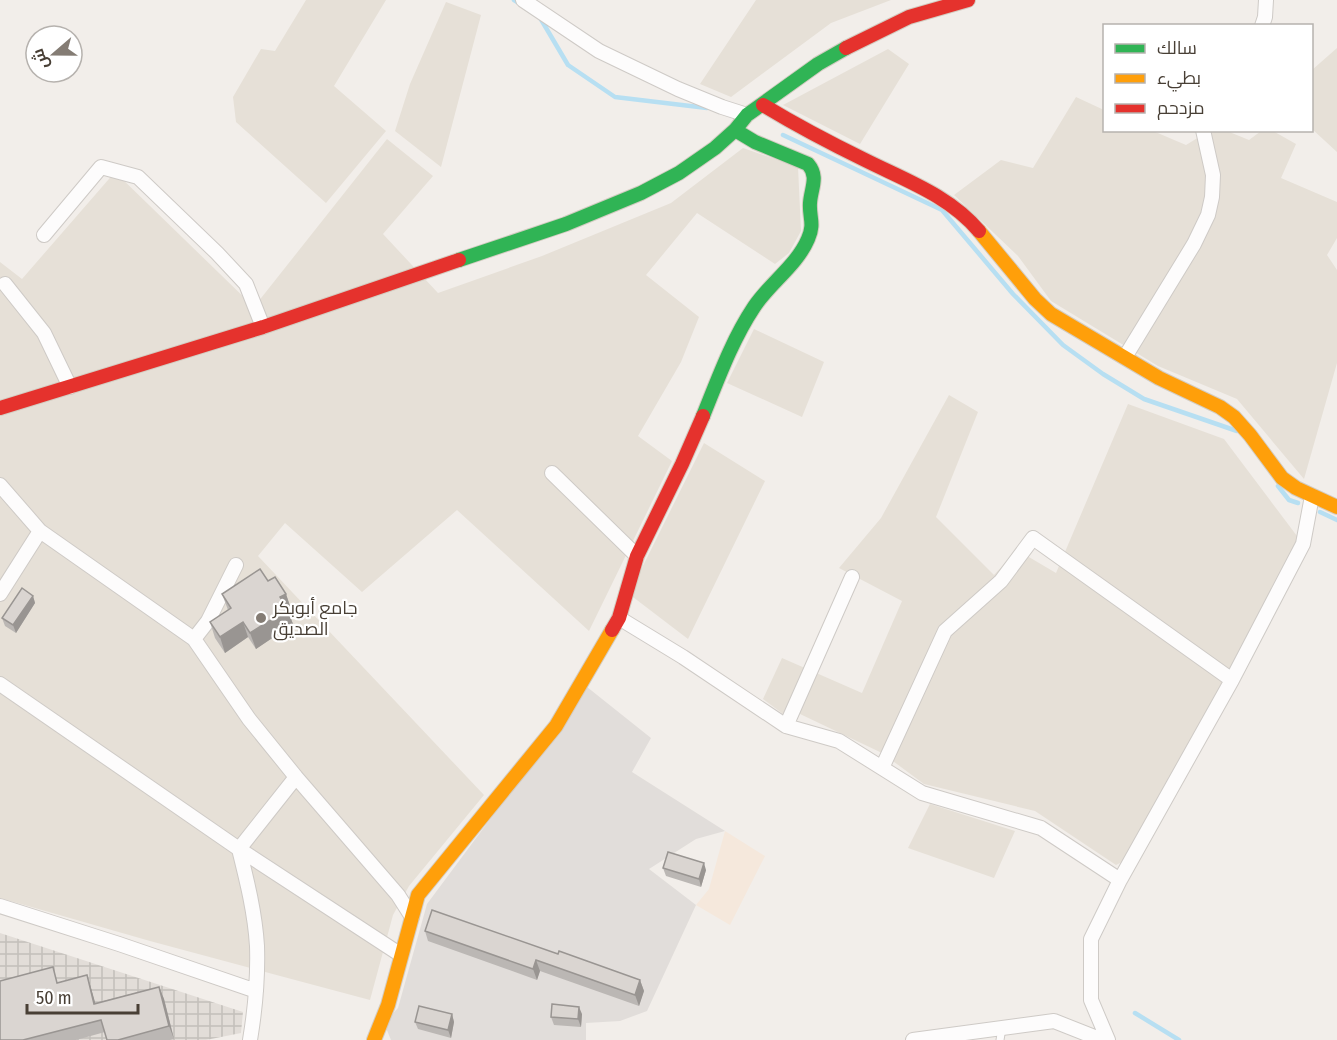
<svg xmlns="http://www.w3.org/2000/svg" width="1337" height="1040" viewBox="0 0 1337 1040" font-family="'Fira Sans Condensed',Cairo,sans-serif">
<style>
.residential{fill:#e6e0d7}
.commercial{fill:#f5e8dc}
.industrial{fill:url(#industrial-grid)}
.parking{fill:#e1ddda}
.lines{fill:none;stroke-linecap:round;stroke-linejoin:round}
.stream{stroke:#b7dff2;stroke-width:4.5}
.lane-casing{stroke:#cecac6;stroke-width:9}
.street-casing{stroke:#cecac6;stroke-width:16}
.fast-casing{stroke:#d3ccc1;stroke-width:16}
.slow-casing{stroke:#d3ccc1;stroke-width:16}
.jam-casing{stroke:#d3ccc1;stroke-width:16}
.lane{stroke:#fdfcfc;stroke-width:7}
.street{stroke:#fdfcfc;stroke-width:14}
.fast{stroke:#30b455;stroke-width:14}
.slow{stroke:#ff9f0a;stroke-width:14}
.jam{stroke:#e5322d;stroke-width:14}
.wall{fill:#bbb7b4}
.shaded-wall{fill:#999592}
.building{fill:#dad5d1;stroke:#999592;stroke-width:1.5}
.poi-dot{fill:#847c74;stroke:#fff;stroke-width:2}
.labels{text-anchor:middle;stroke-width:4.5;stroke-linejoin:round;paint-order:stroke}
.poi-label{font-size:18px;fill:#483f35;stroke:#fff;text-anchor:start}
</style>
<defs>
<pattern id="industrial-grid" width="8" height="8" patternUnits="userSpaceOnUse" patternTransform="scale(1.5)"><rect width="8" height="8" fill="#e2ddd8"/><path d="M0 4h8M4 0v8" fill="none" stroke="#c3bfba"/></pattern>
</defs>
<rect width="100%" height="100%" fill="#f2eeea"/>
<path class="residential" d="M306 0H386L334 86 386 131 326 203 236 122 233 97 261 49 275 51Z
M756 0H891L831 23 731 97 700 84Z
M446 2 481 15 441 167 395 131 410 84Z
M1337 48V152L1312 129V70Z
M888 49 909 64 860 144 783 105Z
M1076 97 1104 110V130L1153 131 1186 145 1209 131H1227L1249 140 1261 131H1273L1296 144 1281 178 1337 202V238L1327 255 1337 270V363L1304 479 1237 399 1158 366 1051 301 1018 256 954 195 1001 160 1033 168Z
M387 139 433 176 383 234 438 293 542 256 671 203 743 148 798 167 801 231 789 253 775 264 697 213 646 275 699 317 681 362 638 436 672 461 589 631 457 510 362 592 285 523 258 556 484 795 409 886 393 915 370 1000 150 941 0 898V262L22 279 115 172 254 307Z
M754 329 824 362 802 417 727 383Z
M949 395 978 412 936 517 994 575 1017 550 1056 573 1128 404 1224 439 1303 544 1142 852 1116 865 1035 811 924 784 882 753 800 714H783L763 699 782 658 862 693 902 601 839 568 881 518Z
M704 443 765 481 688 639 629 594Z
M930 804 1015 831 994 878 908 848Z"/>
<path class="commercial" d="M725 831 765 856 730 925 696 905 709 889Z"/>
<path class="industrial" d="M0 933 243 1012 241 1033 206 1040H0Z"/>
<path class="parking" d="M582 683 651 738 632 772 725 831 696 839 649 869 696 905 647 1011 620 1021 586 1023V1040H391L384 1023 398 1008 427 904 558 728Z"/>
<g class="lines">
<path class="stream" d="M514 0 522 5
M539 16 568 65 615 97 707 108
M783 135 942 210 1013 294 1063 345 1103 374 1144 399 1237 431
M1278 486 1289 500 1298 503
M1320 512 1337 520
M1135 1013 1179 1040"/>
<defs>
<path id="lane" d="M1000 1040 1002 1028"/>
<path id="street" d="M523 0 599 51 678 89 722 107 747 115
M1262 26 1265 17 1266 0
M44 235 101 167 138 177 217 253 246 284 263 327
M5 284 44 333 70 387
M1125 357 1194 244 1208 215 1212 197 1213 175 1203 130
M552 473 637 556
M0 485 40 531 194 639 249 719 296 777 398 895 412 917
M0 594 40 531
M619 618 683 657 786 726 839 741 922 793 1041 828 1120 880
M194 639 208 621 236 565
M0 684 239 849 401 955
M786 726 852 577
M882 768 945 631 1001 581 1033 538 1232 680
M0 906 119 944 256 991
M250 1040C255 1010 258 977 257 946 255 913 247 881 239 849L296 777
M913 1040 1054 1021 1102 1040
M1108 1040 1091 1000V939L1120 880 1232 680 1303 544 1312 496"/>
<path id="fast" d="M459 260 566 224 641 193 679 173 715 148 735 130 747 115 818 64 846 48
M703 416C718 379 732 340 754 307 770 283 797 265 808 239 815 223 809 218 810 203 811 188 819 177 808 164L755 142 735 130"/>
<path id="slow" d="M979 231 1035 299 1051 314 1159 378 1220 407 1234 417 1250 435 1282 478 1296 488 1337 507
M374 1040 388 1005 418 895 556 726 612 630"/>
<path id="jam" d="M846 48 909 17 968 0
M763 105C796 125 830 143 865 160 905 180 950 196 979 231
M0 408 263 327 459 260
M612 630 619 618 637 556 682 464 703 416"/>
</defs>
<use href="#lane" class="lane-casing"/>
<use href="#street" class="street-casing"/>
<use href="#fast" class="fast-casing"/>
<use href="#slow" class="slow-casing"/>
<use href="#jam" class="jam-casing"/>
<use href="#lane" class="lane"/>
<use href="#street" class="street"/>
<use href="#fast" class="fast"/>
<use href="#slow" class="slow"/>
<use href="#jam" class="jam"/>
</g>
<path class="wall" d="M268 581 286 594 291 609 288 611 293 624 256 649 248 637 225 653 215 638 210 622 228 610 222 594Z
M33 596 35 603 16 633 5 626 2 618Z
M663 868 706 870 701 887 666 876Z
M425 931 558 954 640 980 644 991 639 1006 540 971 537 980 428 941Z
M58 983 91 988 95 1003 159 987 164 999 174 1039 170 1040H107L105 1032 76 1040H0Z
M452 1014 454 1022 451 1038 418 1029 415 1022Z
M582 1014 581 1027 554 1025 551 1017Z"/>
<path class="shaded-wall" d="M286 594 291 609 288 611 293 624 256 649 250 633 280 597Z
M33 596 35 603 16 633 13 625Z
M243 622 248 637 225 653 220 637Z
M704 863 706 870 701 887 699 879Z
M536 960 540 971 537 980 533 969Z
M87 975 91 988 99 1016 94 1004Z
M640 980 644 991 639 1006 635 995Z
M159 987 164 999 174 1039 169 1026Z
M579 1007 582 1014 581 1027 578 1019Z
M452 1014 454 1022 451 1038 448 1030Z"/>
<path class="building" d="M260 569 268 581 275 577 286 594 280 597 288 609 250 633 243 622 220 637 210 622 231 608 222 594Z
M22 588 33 596 13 625 2 618Z
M668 852 704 863 699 879 663 868Z
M432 910 558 954 559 951 640 980 635 995 536 960 533 969 425 931Z
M53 967 57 983 87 975 94 1004 159 987 169 1026 118 1040H107L101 1020 23 1040H0V981Z
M552 1004 579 1007 578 1019 551 1017Z
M419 1006 452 1014 448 1030 415 1022Z"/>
<circle class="poi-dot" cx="261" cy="618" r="6"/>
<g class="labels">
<g class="poi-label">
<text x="273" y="614">جامع أبوبكر<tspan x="273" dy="21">الصديق</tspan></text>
</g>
</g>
<rect x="1103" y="24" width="210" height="108" fill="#ffffff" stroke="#b6b2ae" stroke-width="1.5"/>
<rect x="1115" y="44" width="30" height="9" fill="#30b455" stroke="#b6b2ae" stroke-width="1.5"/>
<text x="1157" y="54" font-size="18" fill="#483f35">سالك</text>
<rect x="1115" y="74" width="30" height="9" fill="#ff9f0a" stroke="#b6b2ae" stroke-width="1.5"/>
<text x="1157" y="84" font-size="18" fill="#483f35">بطيء</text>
<rect x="1115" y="104" width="30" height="9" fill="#e5322d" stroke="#b6b2ae" stroke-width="1.5"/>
<text x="1157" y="114" font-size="18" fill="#483f35">مزدحم</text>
<g transform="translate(54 54) rotate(250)"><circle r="28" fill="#ffffff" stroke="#b6b2ae" stroke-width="1.5"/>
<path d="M0-4.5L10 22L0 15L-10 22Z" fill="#847c74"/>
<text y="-9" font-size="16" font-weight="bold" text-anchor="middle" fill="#483f35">ش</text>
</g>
<path d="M27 1004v9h111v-9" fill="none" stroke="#483f35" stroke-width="3"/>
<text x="36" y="1004" font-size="18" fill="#483f35" stroke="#ffffff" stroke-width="4.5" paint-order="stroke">50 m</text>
</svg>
